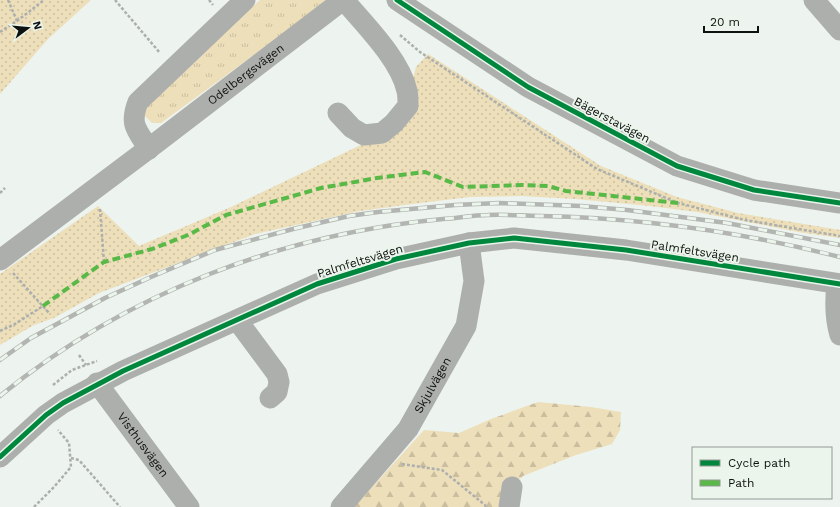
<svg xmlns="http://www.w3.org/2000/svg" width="840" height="507" font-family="'Work Sans',sans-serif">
  <defs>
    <pattern id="grass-tufts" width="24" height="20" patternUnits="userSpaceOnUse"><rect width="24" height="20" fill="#eddfba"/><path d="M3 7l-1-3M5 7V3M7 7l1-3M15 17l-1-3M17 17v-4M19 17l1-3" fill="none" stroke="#cabe9f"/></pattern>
    <pattern id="forest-firs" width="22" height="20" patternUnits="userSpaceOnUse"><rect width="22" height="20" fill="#eddfba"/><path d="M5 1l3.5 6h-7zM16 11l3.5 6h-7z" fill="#cabe9f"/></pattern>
    <pattern id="park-dots" width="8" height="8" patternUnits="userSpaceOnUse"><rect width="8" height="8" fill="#eddfba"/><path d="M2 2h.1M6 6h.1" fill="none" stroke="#cabe9f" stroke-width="1.8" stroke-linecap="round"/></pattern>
  </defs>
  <rect width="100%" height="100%" fill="#edf3ee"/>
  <path fill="url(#grass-tufts)" d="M260,0h67l-17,14 -149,109h-9l-8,-8v-12z"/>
  <path fill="url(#forest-firs)" d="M538,402l53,5 30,5 -1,18 -8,14 -36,11 -53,21 -11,11 -3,20h-155l70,-77 35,3 32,-14z"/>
  <path fill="url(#park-dots)" d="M0,0h91l-43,39 -48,55z
    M428,54l173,112 76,31 61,16 102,17v8l-42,-6 -101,-20 -47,-6 -74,-7 -55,-3 -51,1 -58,7 -52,7 -105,23 -156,59 -45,25 -20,7 -34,20v-71l98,-68 41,40 92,-39 132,-63 43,-40 10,-37z"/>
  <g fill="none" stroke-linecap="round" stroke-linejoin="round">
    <path stroke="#acafad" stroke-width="2.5" stroke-dasharray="3 2" stroke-linecap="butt" d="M8,0l9,21
      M115,0l45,53
      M209,0l4,5
      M0,32l17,-11 27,-21
      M400,35l20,17 177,117 81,34 67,17 95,16
      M0,193l5,-5
      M100,209l4,53
      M13,273l36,40
      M0,331l15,-7 28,-18
      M79,355l7,10
      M53,385l19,-15 25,-9
      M71,458l8,2 41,47
      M402,464l40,6 43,35 1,2
      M34,507l20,-20 17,-20 -2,-24 -11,-13"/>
    <g stroke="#adafad" stroke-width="21">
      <path d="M397,0l131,87 149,79 77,24 86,13"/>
      <path d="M814,0l26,30"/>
      <path d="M338,113l14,15 12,7 18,-2 12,-10 14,-17c0,-5 0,-11 -1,-15 -7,-32 -43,-67 -63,-91"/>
      <path d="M149,149c-12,-19 -20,-24 -11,-47l107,-102"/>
      <path id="s1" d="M0,260l156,-117 187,-143"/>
      <path d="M837,284c-2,17 -2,34 3,51"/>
      <path d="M237,320l40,54 2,8 -2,10 -7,6"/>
      <path id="s2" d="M97,383l92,124"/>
      <path d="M0,457l46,-42 17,-12 60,-32 194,-87 79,-25 73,-16 45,-5 112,12 214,34"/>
      <path id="s3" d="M341,507l67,-78 58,-103 8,-45 -5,-38"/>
      <path d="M509,507l3,-20"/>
    </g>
    <g stroke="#b2b5b2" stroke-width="4.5">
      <path id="rail" d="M0,360l31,-22 74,-40 46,-21 64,-27 78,-21 56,-13 29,-4 77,-7 44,-2 82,3 46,4 100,13 113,22
        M0,396c126,-103 282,-162 443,-177 15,-1 30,-4 45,-4 17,-1 35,1 53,1 101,2 201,16 299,41"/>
    </g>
    <use href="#rail" stroke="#ebf5ec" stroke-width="3" stroke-dasharray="9" stroke-linecap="butt"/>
    <path stroke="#58b947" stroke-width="4" stroke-dasharray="8 4" stroke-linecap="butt" d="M43,306l61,-44 48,-13 36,-14 38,-20 95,-27 56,-10 48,-6 38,15 59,-2 26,1 18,5 112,12"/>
    <g stroke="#ebf5ec" stroke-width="8">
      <path id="cycleway" d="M397,0l131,87 149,79 77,24 86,13
        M0,457l46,-42 17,-12 60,-32 194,-87 79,-25 73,-16 45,-5 112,12 214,34"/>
    </g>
    <use href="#cycleway" stroke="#00873e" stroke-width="5"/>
  </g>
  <g text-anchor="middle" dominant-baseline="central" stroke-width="4" stroke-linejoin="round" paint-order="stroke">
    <g font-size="12" fill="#0e120f" stroke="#ebf5ec">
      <text stroke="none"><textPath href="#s1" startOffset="308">Odelbergsvägen</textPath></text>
      <text transform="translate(612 120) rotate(28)">Bägerstavägen</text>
      <text transform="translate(695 251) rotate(9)">Palmfeltsvägen</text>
      <text transform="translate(360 261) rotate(-17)">Palmfeltsvägen</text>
      <text stroke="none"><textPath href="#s3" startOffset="153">Skjulvägen</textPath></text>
      <text stroke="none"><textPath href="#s2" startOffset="77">Visthusvägen</textPath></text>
    </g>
  </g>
  <rect x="692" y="447" width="140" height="52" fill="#ebf5ec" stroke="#939a94"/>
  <rect x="700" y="460" width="20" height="6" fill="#00873e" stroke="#939a94"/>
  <text x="728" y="467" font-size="12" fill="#0e120f">Cycle path</text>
  <rect x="700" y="480" width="20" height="6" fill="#58b947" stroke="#939a94"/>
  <text x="728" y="487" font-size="12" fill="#0e120f">Path</text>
  <g transform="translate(28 28) rotate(74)" stroke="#ebf5ec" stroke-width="3" paint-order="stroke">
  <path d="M0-3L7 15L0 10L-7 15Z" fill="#0e120f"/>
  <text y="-6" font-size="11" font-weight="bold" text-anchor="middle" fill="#0e120f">N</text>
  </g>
  <path d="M704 26v6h54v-6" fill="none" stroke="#0e120f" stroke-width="2"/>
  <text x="710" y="26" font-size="12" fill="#0e120f" stroke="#ebf5ec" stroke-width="3" paint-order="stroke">20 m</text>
</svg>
